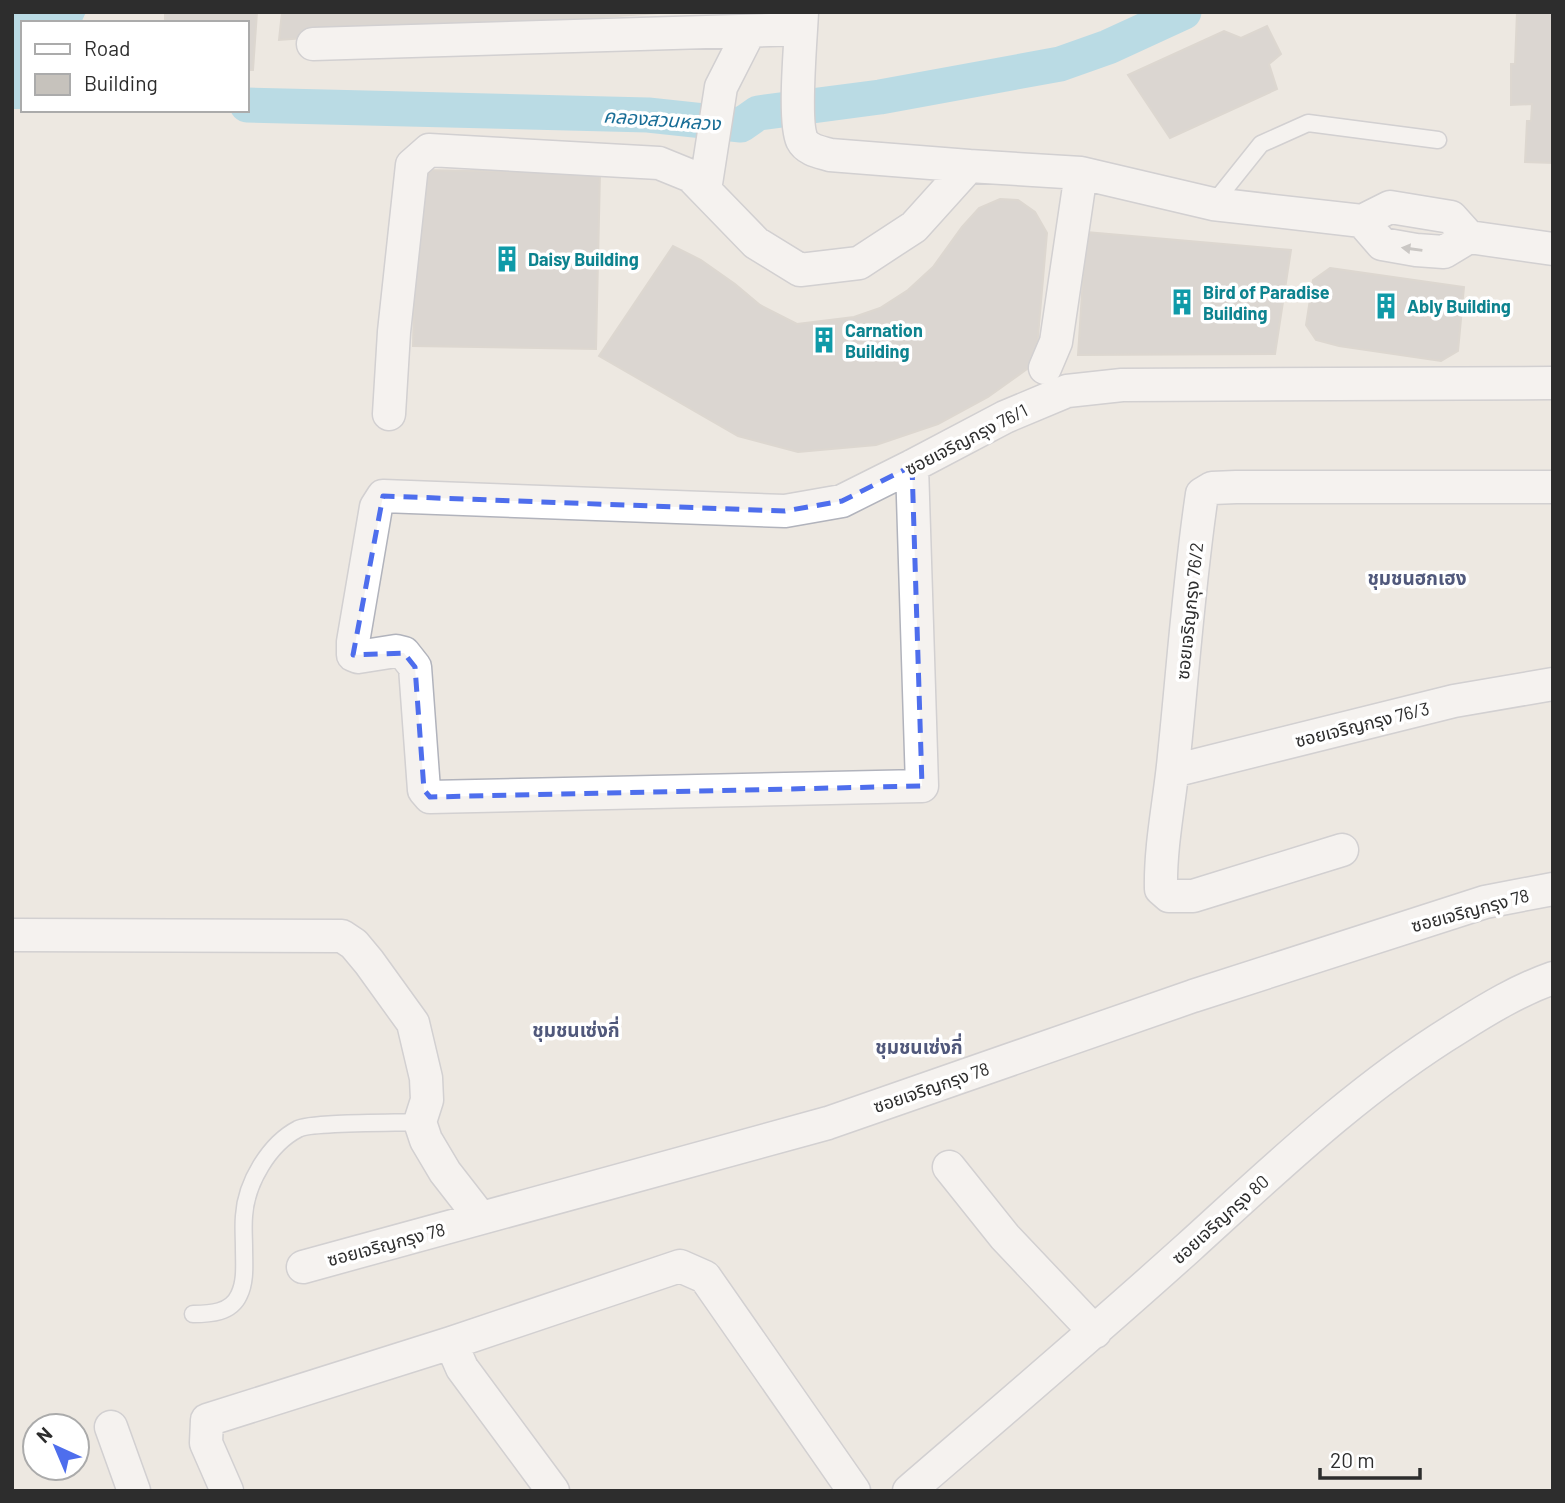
<svg xmlns="http://www.w3.org/2000/svg" width="1565" height="1503" font-family="Barlow,'Noto Sans Thai',sans-serif">
  <rect width="100%" height="100%" fill="#ede8e1"/>
  <path fill="#7dcce7" d="M12,12h74l-5,11h-58v86h-11z"/>
  <g fill="none" stroke-linecap="round" stroke-linejoin="round">
    <path stroke="#7dcce7" stroke-width="35" d="M247,105l401,10 93,10 17,-12 122,-16 180,-33 48,-17 76,-35"/>
  </g>
  <path fill="#c6c2bc" stroke="#c9c4ba" stroke-width="2" d="M165,12h92l-4,58h-6v-47h-82z
    M282,12h391l-394,28z
    M1517,12h36v151l-28,-1 2,-41h4l1,-17 -21,1v-41h4z
    M1267,26l14,28 -12,10 8,25 -107,49 -42,-63 96,-44 17,7z
    M417,170l183,3 -4,176 -183,-3z
    M1000,199l18,1 17,12 12,21 -11,126 -9,10 -39,28 -50,27 -62,21 -78,7 -60,-16 -139,-80 74,-110 28,14 34,24 25,21 37,19 57,-7 26,-9 28,-18 25,-23 29,-40 17,-19z
    M1086,232l205,18 -16,104 -197,1z
    M1330,268l134,19 -6,64 -17,10 -102,-15 -23,-6 -10,-15 7,-45z"/>
  <g fill="none" stroke-linecap="round" stroke-linejoin="round">
    <g stroke="#b1b3bc" stroke-width="19">
      <path id="lane" d="M1213,204l48,-60 47,-21 130,17
        M193,1314c17,0 38,-1 46,-19 7,-14 5,-32 5,-47 0,-10 -1,-21 0,-32 2,-33 25,-72 54,-87 12,-7 102,-6 122,-7"/>
    </g>
    <g stroke="#b1b3bc" stroke-width="35">
      <path id="street" d="M802,12c-1,26 -9,108 0,128 5,10 18,12 28,15l139,11
        M313,44l488,-15
        M705,190l16,-103 28,-55
        M1362,221l20,23 34,6 28,2 25,-15 84,12
        M1045,368l11,-26 25,-169
        M389,414l5,-82 18,-167 17,-15 230,13 32,13 65,67 44,27 59,-7 55,-36 55,-61 112,7 132,31 149,17 28,-14 61,10 18,20
        M912,466l10,320 -492,11 -6,-7 -9,-123 -11,-14 -8,-2 -38,6 -5,-2v-13l23,-135 7,-11 402,15 57,-10 70,-35 93,-49 62,-26 55,-6 431,-2
        M1173,771l281,-70 99,-17
        M1342,850l-149,46h-24l-8,-7c-1,-44 9,-89 13,-133 9,-87 15,-175 28,-262l10,-6 24,-1h317
        M12,935l330,1 12,8 15,18 44,61 13,55 1,22 -7,22 6,18 19,32 35,45
        M949,1167l56,70 90,95
        M303,1267l525,-144 365,-127 292,-94 68,-13
        M451,1343l11,25 91,123
        M111,1427l23,64
        M227,1491l-21,-48 1,-23 244,-77 229,-77 25,11 149,214
        M909,1491c94,-81 188,-161 280,-244 86,-78 170,-159 270,-220 30,-19 60,-37 94,-49"/>
    </g>
    <use href="#lane" stroke="#fff" stroke-width="16"/>
    <use href="#street" stroke="#fff" stroke-width="32"/>
  </g>
  <defs><path id="oneway-solid" d="M-6-.8H1V-3.2L6.5 0L1 3.2V.8H-6Z" transform="scale(1.75)"/></defs>
  <use fill="#a0a0a0" href="#oneway-solid" transform="translate(1412 249) rotate(-172)"/>
  <path d="M0 0H1565V1503H0ZM912,466l10,320 -492,11 -6,-7 -9,-123 -11,-14 -51,2 30,-159 402,15 57,-10z" fill="#ede8e1" fill-opacity=".55" fill-rule="evenodd"/>
  <path fill="none" stroke="#4e6eed" stroke-width="5" stroke-dasharray="14 9" stroke-linejoin="round" d="M912,466l10,320 -492,11 -6,-7 -9,-123 -11,-14 -51,2 30,-159 402,15 57,-10z"/>
  <defs>
    <g id="building-bare" transform="scale(2.1)"><path d="M-4-6H4V6H1V3H-1V6H-4ZM-2.5-4.3h1.7v1.8h-1.7ZM.8-4.3h1.7v1.8H.8ZM-2.5-1h1.7V.8h-1.7ZM.8-1h1.7V.8H.8Z" fill="#0f9aa8" stroke="#fff" stroke-width="2.5" paint-order="stroke"/></g>
  </defs>
  <g fill-rule="evenodd">
    <use href="#building-bare" x="507" y="259"/>
    <use href="#building-bare" x="1182" y="302"/>
    <use href="#building-bare" x="1386" y="306"/>
    <use href="#building-bare" x="824" y="340"/>
  </g>
  <g text-anchor="middle" dominant-baseline="central" stroke-width="7" stroke-linejoin="round" paint-order="stroke">
    <g font-size="18" font-weight="bold" fill="#0d838f" stroke="#fff" text-anchor="start">
      <text x="528" y="259">Daisy Building</text>
      <text x="1203" y="292">Bird of Paradise<tspan x="1203" dy="21">Building</tspan></text>
      <text x="1407" y="306">Ably Building</text>
      <text x="845" y="330">Carnation<tspan x="845" dy="21">Building</tspan></text>
    </g>
    <g font-size="18" fill="#2d2d2d" stroke="#fff">
      <text transform="translate(966 439) rotate(-27)">ซอยเจริญกรุง 76/1</text>
      <text transform="translate(1189 611) rotate(-84)">ซอยเจริญกรุง 76/2</text>
      <text transform="translate(1362 724) rotate(-14)">ซอยเจริญกรุง 76/3</text>
      <text transform="translate(1470 910) rotate(-15)">ซอยเจริญกรุง 78</text>
      <text transform="translate(931 1087) rotate(-19)">ซอยเจริญกรุง 78</text>
      <text transform="translate(1220 1219) rotate(-42)">ซอยเจริญกรุง 80</text>
      <text transform="translate(386 1244) rotate(-15)">ซอยเจริญกรุง 78</text>
    </g>
    <g font-size="19" font-style="italic" fill="#186d96" stroke="#fff">
      <text transform="translate(662 119) rotate(4)">คลองสวนหลวง</text>
    </g>
    <g font-size="19" font-weight="bold" fill="#50587b" stroke="#fff">
      <text x="1417" y="577">ชุมชนฮกเฮง</text>
      <text x="576" y="1029">ชุมชนเซ่งกี่</text>
      <text x="919" y="1046">ชุมชนเซ่งกี่</text>
    </g>
  </g>
  <rect width="1565" height="1503" fill="none" stroke="#2d2d2d" stroke-width="28"/>
  <rect x="21" y="21" width="228" height="91" fill="#ffffff" stroke="#ababab" stroke-width="2"/>
  <rect x="35" y="44" width="35" height="10" fill="#ffffff" stroke="#ababab" stroke-width="2"/>
  <text x="84" y="56" font-size="21" fill="#2d2d2d">Road</text>
  <rect x="35" y="74" width="35" height="21" fill="#c6c2bc" stroke="#ababab" stroke-width="2"/>
  <text x="84" y="91" font-size="21" fill="#2d2d2d">Building</text>
  <g transform="translate(56 1447) rotate(316)"><circle r="33" fill="#ffffff" stroke="#ababab" stroke-width="2"/>
  <path d="M0-5L12 26L0 18L-12 26Z" fill="#4e6eed"/>
  <text y="-10" font-size="19" font-weight="bold" text-anchor="middle" fill="#2d2d2d">N</text>
  </g>
  <path d="M1320 1468v10h100v-10" fill="none" stroke="#2d2d2d" stroke-width="3.5"/>
  <text x="1330" y="1468" font-size="21" fill="#2d2d2d" stroke="#ffffff" stroke-width="5" paint-order="stroke">20 m</text>
</svg>
